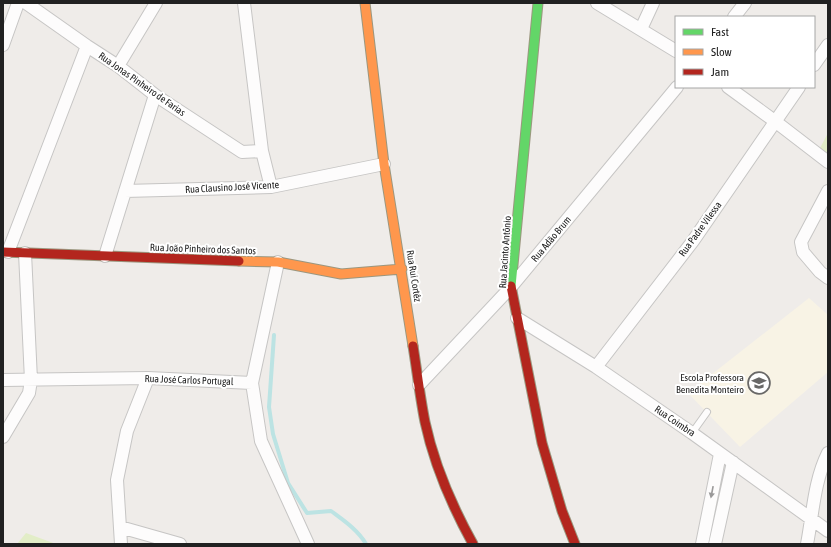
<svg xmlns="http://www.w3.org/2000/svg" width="831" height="547" font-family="'Asap Condensed',sans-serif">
  <rect width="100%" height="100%" fill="#efece9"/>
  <path fill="#f8f3e5" d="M809,298l19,17v57l-88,75 -52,-54z"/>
  <path fill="#e2edc7" d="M828,133v20l-8,-5z
    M26,533l30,11h-39z"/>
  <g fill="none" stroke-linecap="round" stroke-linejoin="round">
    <path stroke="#bce3e3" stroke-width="4" d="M274,335l-5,72 4,27 15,49 19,30 24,-2c12,9 27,19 35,33"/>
    <g stroke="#c6c5c4" stroke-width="8">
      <path id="lane" d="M692,433l15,-21"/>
    </g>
    <g stroke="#c6c5c4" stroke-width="14">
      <path id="street" d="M26,3l61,43 31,20 37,29 87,57 20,-1
        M244,3l18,148 9,36
        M597,3l79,48
        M734,17l11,-14
        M641,29l12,-26
        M3,45l15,-42
        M814,65l14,-20
        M118,66l38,-63
        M728,87l48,35 52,40
        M125,191l146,-4 113,-23
        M828,191l-27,51 2,10 17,20 8,6
        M8,252l79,-206
        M105,256l50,-161
        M517,318l79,49 96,66 136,98
        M596,367l97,-126 106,-154
        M3,380l145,-2 104,5 26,-121
        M252,383l9,58 47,103
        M419,385l92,-98 166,-200
        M3,437l26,-44 2,-13 -6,-127
        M120,527l60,17
        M121,544l-4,-64 10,-49 21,-53
        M702,544l18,-90
        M715,544l18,-82
        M807,544c6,-31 7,-63 21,-91"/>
    </g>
    <g stroke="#9b977f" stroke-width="11">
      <path id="fast" d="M511,286l27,-283"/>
    </g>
    <g stroke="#9b977f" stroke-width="11">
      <path id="slow" d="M365,3l19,161 29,182
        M239,261l39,1 63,12 61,-5"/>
    </g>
    <g stroke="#9b977f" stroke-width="11">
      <path id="jam" d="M3,252l236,9
        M511,286l31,157 20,68 13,33
        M413,346c4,25 7,51 12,76 9,42 27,84 48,122"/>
    </g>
    <use href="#lane" stroke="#fdfcfc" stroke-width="6"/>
    <use href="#street" stroke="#fdfcfc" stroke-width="12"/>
    <use href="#fast" stroke="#63d668" stroke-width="9"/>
    <use href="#slow" stroke="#ff974d" stroke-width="9"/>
    <use href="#jam" stroke="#b3261e" stroke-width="9"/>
  </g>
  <defs><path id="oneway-solid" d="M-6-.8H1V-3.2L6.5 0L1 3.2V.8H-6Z"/></defs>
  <use fill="#9a9999" href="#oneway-solid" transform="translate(712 492) rotate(101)"/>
  <defs>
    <g id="school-ring" transform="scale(1.15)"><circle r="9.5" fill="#fff" stroke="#696867" stroke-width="1.5"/><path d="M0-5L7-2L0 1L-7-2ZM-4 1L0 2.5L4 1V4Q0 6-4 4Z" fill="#696867"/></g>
  </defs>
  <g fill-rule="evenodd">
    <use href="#school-ring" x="759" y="383"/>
  </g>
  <g text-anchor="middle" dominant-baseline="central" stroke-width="4" stroke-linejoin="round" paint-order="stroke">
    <g font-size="10" fill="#212121" stroke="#fff">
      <text transform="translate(142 84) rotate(35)">Rua Jonas Pinheiro de Farias</text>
      <text transform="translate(232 187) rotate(-3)">Rua Clausino José Vicente</text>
      <text transform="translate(700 229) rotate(-54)">Rua Padre Vilessa</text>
      <text transform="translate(551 239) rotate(-50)">Rua Adão Brum</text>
      <text transform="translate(203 249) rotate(2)">Rua João Pinheiro dos Santos</text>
      <text transform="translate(505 252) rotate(-86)">Rua Jacinto Antônio</text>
      <text transform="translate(414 276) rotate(81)">Rua Rui Cortêz</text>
      <text transform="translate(189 380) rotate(2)">Rua José Carlos Portugal</text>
      <text transform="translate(675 421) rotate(34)">Rua Coimbra</text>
    </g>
    <g font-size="10" fill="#212121" stroke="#fff" text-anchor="end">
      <text x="744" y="377">Escola Professora<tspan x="744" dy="12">Benedita Monteiro</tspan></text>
    </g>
  </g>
  <rect width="831" height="547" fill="none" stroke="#212121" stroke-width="8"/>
  <rect x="675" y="16" width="140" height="72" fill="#ffffff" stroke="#a6a6a6"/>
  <rect x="683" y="29" width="20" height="6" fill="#63d668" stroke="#a6a6a6"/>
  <text x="711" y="36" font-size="12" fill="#212121">Fast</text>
  <rect x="683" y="49" width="20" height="6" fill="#ff974d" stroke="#a6a6a6"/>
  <text x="711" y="56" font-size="12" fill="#212121">Slow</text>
  <rect x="683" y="69" width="20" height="6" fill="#b3261e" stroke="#a6a6a6"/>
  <text x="711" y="76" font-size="12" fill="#212121">Jam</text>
</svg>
